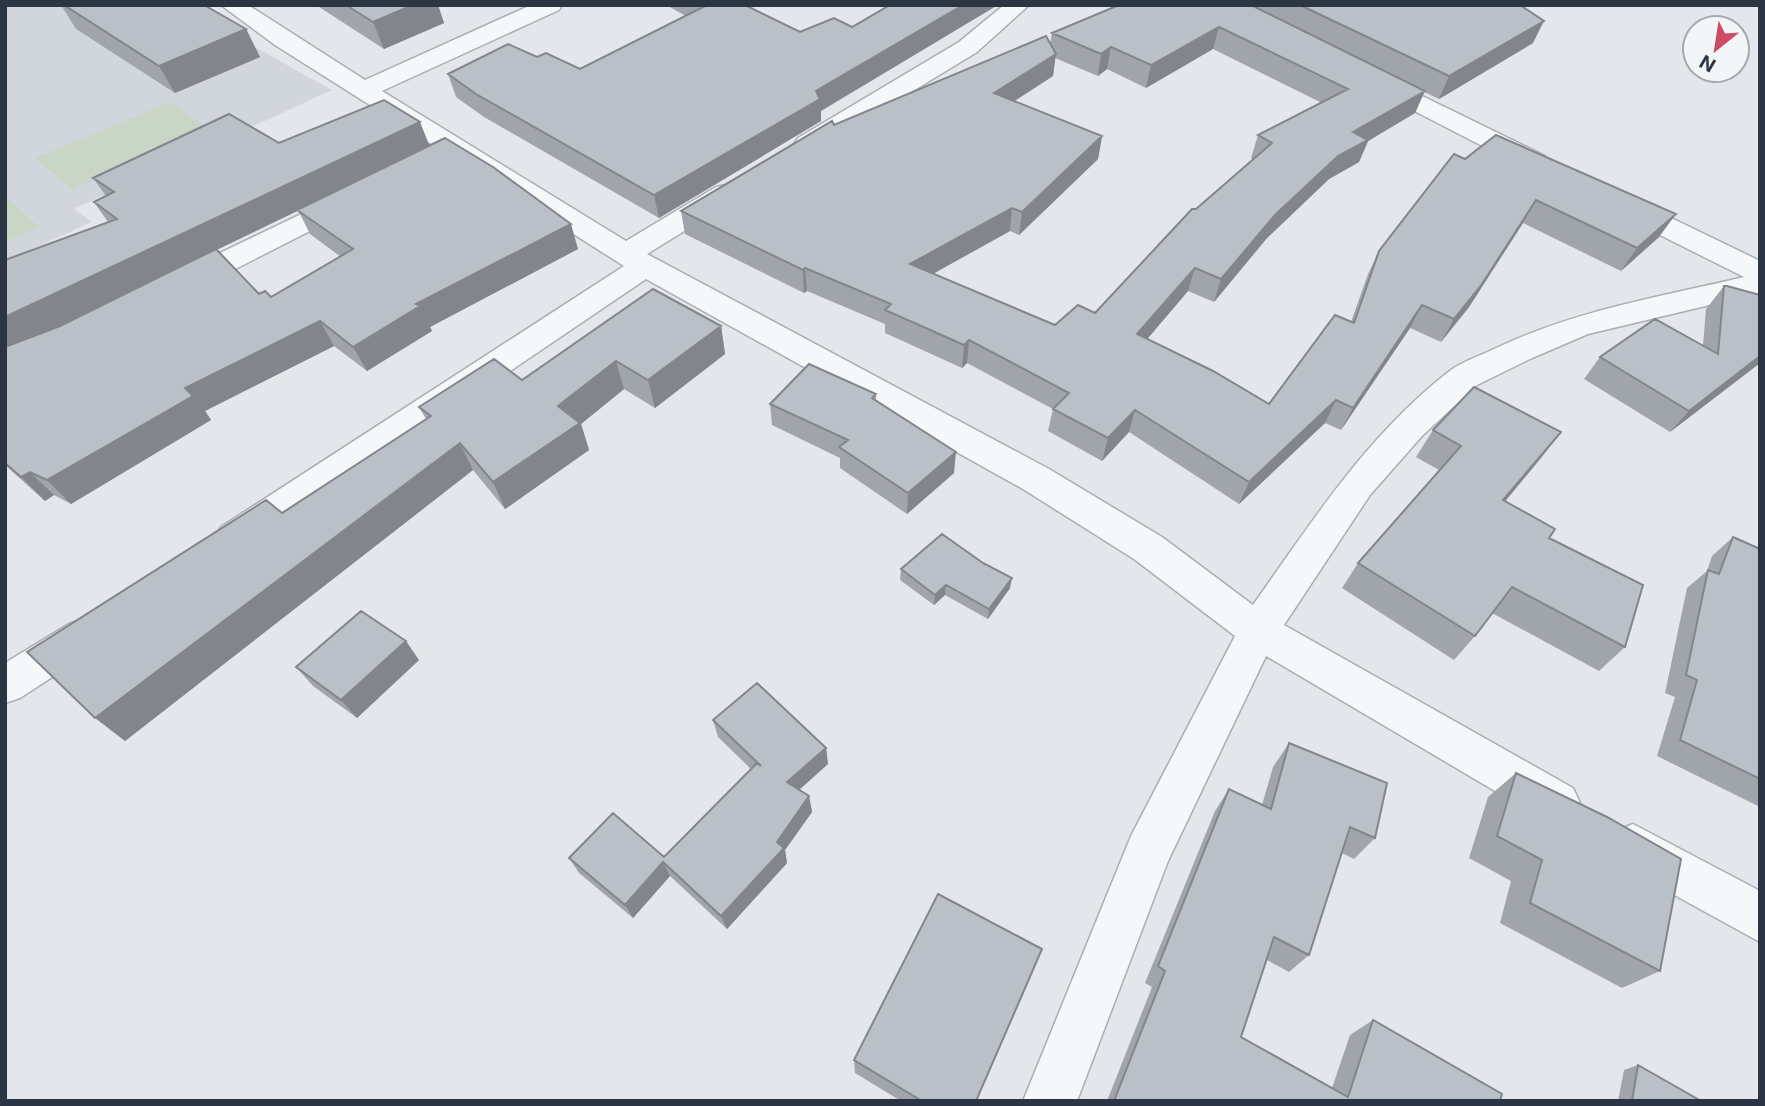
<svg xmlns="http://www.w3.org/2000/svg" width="1765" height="1106" font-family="Inter,sans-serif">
  <rect width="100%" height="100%" fill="#e3e7eb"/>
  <path fill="#d1d6dd" d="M5,5h175l152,85 -258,119 18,13 -87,39z"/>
  <path fill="#c9d5c5" d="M170,102l39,27 -137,60 -37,-31z
    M5,195l34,32 -34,15z"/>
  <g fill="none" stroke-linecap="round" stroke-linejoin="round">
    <g stroke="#a8aeb5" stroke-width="3">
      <path id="minor" d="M221,5h27l117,75 166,-75h31l-3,5 -177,81 244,150 90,-54 10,-2 10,2 4,6 -4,6 -89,55 402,215 113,68 91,68c60,-85 115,-171 198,-235 12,-9 29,-14 43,-21 79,-38 165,-52 250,-72l-134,-67 -4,-6 4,-6 10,-3 10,3 130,63v32l-172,41 -56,24 -55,27 -55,51 -52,59 -86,130 289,163 7,15 -7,15 -16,7 -16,-7 -275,-162 -98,205 -91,240h-54l108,-265 104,-200 -101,-77 -111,-70 -377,-210 -399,270 -13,4 -13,-4 -6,-11 6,-11 403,-261 -349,-221z
        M1004,5h25l-52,47 -161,98 -9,2 -9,-2 -4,-6 4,-6 161,-96z
        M1373,72l172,84 4,6 -4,6 -10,2 -10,-2 -161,-83 -4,-5 4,-5z
        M351,190l10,3 4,6 -4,6 -171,87 -11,3 -11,-3 -4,-7 4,-7z
        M83,619l14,5 6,12 -6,12 -77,50 -15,5v-40l64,-39z
        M1633,824l127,67v51l-144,-79 -6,-16 6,-16z"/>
    </g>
    <use href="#minor" fill="#f6f7f9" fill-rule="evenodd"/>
  </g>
  <path fill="#a0a5ac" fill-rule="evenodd" d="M61,5h143l42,24 14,28 -85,36 -99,-64z
    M316,5h122l6,18 -60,26z
    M666,5h79l76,106v10l-162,97 -175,-101 -28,-20 -8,-23 89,-17 43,12 106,-53z
    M1119,5h401l13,38 -94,56 -15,-7 -9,21 -47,28 -9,21 -30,17 -62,59 -53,64 -26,-11 -41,48 122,65 82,-82 17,-48 11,-23 75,-97 205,83 -38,34 -98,-48 -54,84 -28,35 -31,-14 -69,102 -16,-7 -86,81 -110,-72 -27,29 -54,-30 5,-22 -86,-46 -5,5 -77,-35v-9l-78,-33 -3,2 -119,-59 -4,-23 153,-86 216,-81 2,-11zM1213,49l109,54 -64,32 -7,23 2,1 -57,50 -101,104 -40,12 -122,-51 77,-43 9,4 79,-76 4,-23 -87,-35 38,-25 2,-18 43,18 9,-7 39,19z
    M279,143l150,2 149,104 -148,78 2,4 -65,40 -33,-25 -129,65 6,9 -140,84 -17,-9 -9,6 -40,-36v-205l103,-38 -14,-20 12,-6 -13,-18zM298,210l12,24 31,23 -70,40 -12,-3 -43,-44z
    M1724,286l36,9v68l-90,69 -86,-53 16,-22 103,-12 3,-36z
    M721,326l4,28 -70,54 -31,-19 -43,35 8,26 -84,59 -32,-39 -348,271 157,-228 144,-94 -7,-12z
    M876,394v7l78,72 -47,41 -67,-46v-10l-68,-33 -2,-21z
    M1433,430l128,2 -21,27 -35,42 44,37 76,109 -26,24 -107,-58 -17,23 -21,24 -112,-72 16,-25 81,-93 -23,-13z
    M1733,537l27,12v258l-103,-51 18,-59 -10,-4 22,-105 20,-17 5,-15z
    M901,569l109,19 -22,31 -43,-24 -11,10 -34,-25z
    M419,660l-62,58 -44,-32 -17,-19z
    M713,720l113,28 2,16 -29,26 10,6 3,16 -27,38 2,13 -60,66 -57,-53 -37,42 -54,-45 -10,-15 95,-1 87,-88 -33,-32z
    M1289,743l86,95 -21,21 -12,-6 -33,102 -20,17 -22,-12 -26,77 91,51 18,-53 23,-15 127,81h-393l45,-114 -7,-4 70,-172 14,-22 33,16 11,-38z
    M1516,773l144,198 -38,17 -122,-65 11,-42 -42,-23 19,-61z
    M854,1060l122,41h-75l-46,-28z
    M1638,1065l63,36h-83l6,-31z"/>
  <path fill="#82868c" d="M413,5h25l6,18 -60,26 -11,-27z
    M963,5h35l-177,106v10l-162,97 -5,-23 162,-104z
    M1544,21l-11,22 -94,56 10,-23z
    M1219,27l-6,22 -67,39 5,-23z
    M246,29l14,28 -85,36 -16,-27z
    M1111,47l-4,22 -9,7 3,-22z
    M1056,54l-3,22 -61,39 2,-22z
    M1425,91l-10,22 -47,28 -9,21 -30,17 -62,59 -53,64 7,-23 54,-64 78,-83z
    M420,122l10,25 -425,205v-35z
    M1102,136l-4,23 -79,76 3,-23z
    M1536,200l-13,23 -54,84 -28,35 13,-23z
    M1012,208l-2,23 -101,56 1,-23z
    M1676,214l-17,23 -38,34 16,-23z
    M571,224l7,25 -148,78 2,4 -65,40 -14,-24 63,-43z
    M805,268l2,23 -3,2 -1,-23z
    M1195,268l-7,23 -56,66 5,-23z
    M1422,305l-12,23 -69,102 12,-22z
    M320,321l14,25 -129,65 6,9 -140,84 -24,-24 138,-92z
    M721,326l4,28 -70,54 -7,-28z
    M969,340l-2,23 -5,5 2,-23z
    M1760,356v7l-90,69 19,-21z
    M616,361l8,28 -43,35 8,26 -84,59 -12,-27 65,-76z
    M1336,400l-11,23 -86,81 10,-22z
    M1135,410l-6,22 -27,29 6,-23z
    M1561,432l-21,27 -56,68 19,-27z
    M460,443l13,27 -348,271 -30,-23z
    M956,452l-2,21 -47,41 1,-21z
    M30,472l24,23 -9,6 -24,-24z
    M1012,578l-2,10 -22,31 1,-10z
    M946,585l-1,10 -11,10 1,-10z
    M406,641l13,19 -62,58 -16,-18z
    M826,748l2,16 -38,34 -3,-16z
    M809,796l3,16 -27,38 2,13 -60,66 -6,-13z
    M663,862l7,14 -37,42 -8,-13z"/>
  <path fill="#bac0c8" stroke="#82868c" stroke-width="2" d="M64,5h140l42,24 -87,37z
    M346,5h67l-40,17z
    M707,5h38l55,27 34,-14 18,9 38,-22h73l-147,86 4,8 -166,96 -178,-101 -28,-20 60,-30 29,13 9,-4 34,16z
    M1119,5h132l174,86 -72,41 15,8 -30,16 -63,59 -54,64 -26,-11 -58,66 76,37 56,33 66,-89 19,8 25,-72 75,-97 11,5 31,-24 180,79 -39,34 -101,-48 -54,84 -28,35 -32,-14 -69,103 -17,-8 -87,82 -114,-72 -27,28 -55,-29 16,-16 -100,-53 -5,5 -79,-35 6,-6 -86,-36 -2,2 -122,-59 151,-90 2,4 212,-89 10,18 -62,39 108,43 -80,76 -10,-4 -102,56 145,61 23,-20 17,8 97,-104h4l76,-66 -14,-8 90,-46 -129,-62 -68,38 -40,-18 -10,7 -49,-21z
    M1300,5h220l24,16 -95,55z
    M384,100l36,22 -415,195v-57l112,-41 -23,-17 20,-10 -21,-14 136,-64 50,29z
    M445,138l48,29 78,57 -155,80 4,2 -67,41 -33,-26 -135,67 8,8 -146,84 -17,-8 -9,5 -16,-14v-116l55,-21 156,-77 43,45 6,-3 6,6 82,-48 -56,-39z
    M1724,286h3l33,9v61l-71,55 -89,-54 55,-38 63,35z
    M653,289l68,37 -73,54 -32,-19 -58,45 22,17 -87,59 -33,-39 -365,275 -68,-66 239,-152 16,13 149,-97 -12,-9 75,-48 28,21z
    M809,364l67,30 -4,4 84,54 -48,41 -69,-46 9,-7 -78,-36z
    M1474,387l87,45 -58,68 52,29 -6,9 94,47 -18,62 -113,-60 -37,49 -117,-73 103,-117 -28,-16z
    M942,534l41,29 29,15 -23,31 -43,-24 -11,10 -34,-26z
    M1733,537l27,12v230l-80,-39 17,-60 -11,-5 22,-105 11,4z
    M361,611l45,30 -65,59 -45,-33z
    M757,683l69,65 -39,34 22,14 -32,46 7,6 -63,68 -58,-54 -38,43 -56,-47 44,-45 51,44 93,-94 4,3 -48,-46z
    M1289,743l98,40 -12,55 -25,-11 -41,128 -35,-18 -33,100 107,60 25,-77 129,74 -2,7h-386l51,-130 -7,-5 71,-177 42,20z
    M1516,773l91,44 74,42 -21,112 -130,-68 12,-43 -45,-24z
    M938,894l104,55 -66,152h-54l-68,-41z
    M1638,1065l63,36h-69z"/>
  <rect width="1765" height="1106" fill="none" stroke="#2b3543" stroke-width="14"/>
  <g transform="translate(1716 49) rotate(210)"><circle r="33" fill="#f3f6f8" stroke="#a3a9b0" stroke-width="2"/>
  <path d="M0-5L12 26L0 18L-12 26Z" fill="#cd4b65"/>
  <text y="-10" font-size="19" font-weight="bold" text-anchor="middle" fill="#2b3543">N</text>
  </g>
</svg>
